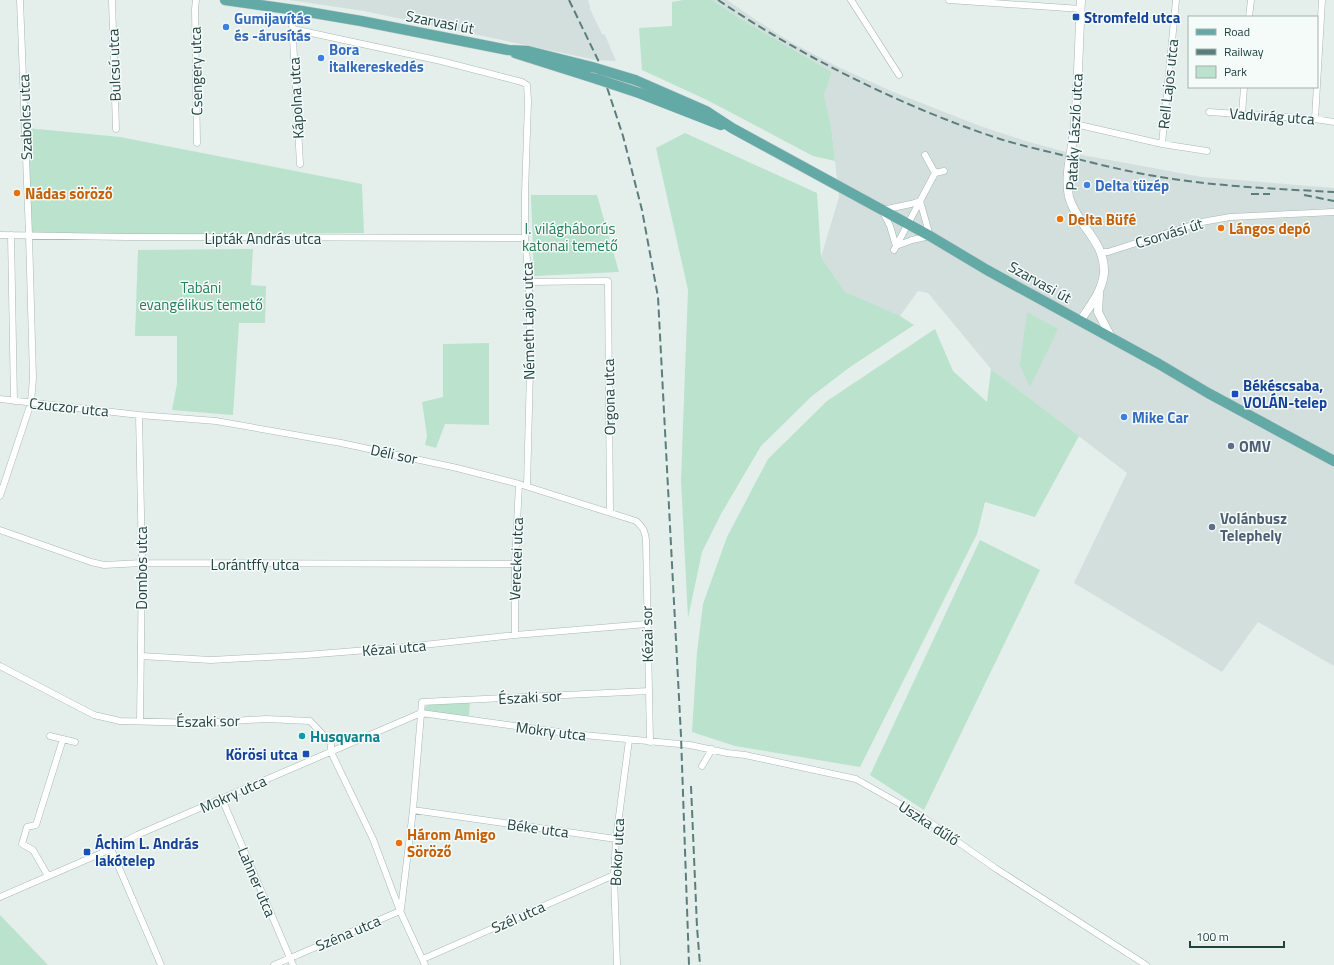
<svg xmlns="http://www.w3.org/2000/svg" width="1334" height="965" font-family="'Titillium Web',sans-serif">
  <rect width="100%" height="100%" fill="#e4efec"/>
  <path fill="#d2dfdc" d="M289,0h299l2,6v3l12,25 3,1 11,26 -20,-1 -232,-49z
    M712,0h15l29,20 33,21 45,24 57,26 89,35 49,16 37,10 136,25 132,11v478l-76,-44 -36,50 -148,-89 53,-110 -136,-104 -63,-76 -10,-2 -20,28 -53,-27 -24,-35 18,-60 -8,-72 -7,-30 8,-23 -88,-51z"/>
  <path fill="#bae2cd" d="M683,0h29l32,21 88,51 -8,23 7,30 4,36 -22,-5 -106,-56 -65,-30 -3,-42 33,-2v-24z
    M27,128l93,9 242,47 2,49 -335,2z
    M685,133l132,60 4,64 24,35 55,24 14,9 -64,42 -38,29 -51,50 -40,68 -19,38 -14,66 -7,-138 7,-190 -32,-142z
    M531,195h66l22,77 -85,4z
    M253,249l-2,36 15,1 -1,37h-26l-6,92 -61,-5 5,-26v-48h-42l3,-86z
    M1027,312l31,17 -28,58 -10,-22z
    M935,329l18,42 34,31 4,-33 88,67 -44,81 -50,-15 -8,32 -117,233 -125,-21 -43,-14 5,-79 6,-49 24,-67 41,-78 59,-58z
    M489,343v82l-44,-1 -9,24 -11,-3 2,-9 -5,-34 21,-5v-53z
    M980,540l60,30 -116,240 -54,-35z
    M470,702l-1,14 -46,-5v-3l6,-3z
    M0,915l48,50h-48z"/>
  <g fill="none" stroke-linecap="round" stroke-linejoin="round">
    <g stroke="#a6b8b5" stroke-width="7">
      <path id="minor" d="M112,0l4,129
        M196,0l-1,9 2,134
        M851,0l48,75
        M949,0l132,9
        M285,9l7,13 8,142
        M1249,17l2,-17
        M293,29l148,32 81,21 5,3 1,16 -3,93v44l4,44 1,88 -3,116
        M1209,112l106,7 19,3
        M1242,114l2,-27
        M1315,119l7,-119
        M1075,124l87,20 45,7
        M1162,144l14,-144
        M925,155l10,18
        M920,201l10,35 -18,4 -16,6 -6,-20 -8,-16 29,-6z
        M0,235l127,2 398,1
        M11,235l3,166
        M894,250l41,-77 9,-2
        M1101,252h7l94,-30 28,-5 104,-5
        M529,282l79,-1 2,231
        M0,399l139,16 77,6 125,22 116,25 62,16 117,37c7,6 9,10 10,19l4,202
        M139,415l3,148 -2,158
        M0,496l29,-87 2,-7 2,-24 -4,-143 -9,-235
        M0,530l91,32 13,3 38,-2 373,1
        M515,635v-71l4,-80
        M141,656l70,4 94,-5 100,-8 110,-12 132,-11
        M0,666l94,49 26,6 81,2 65,-4 44,2 21,22v9l42,87 27,72 25,54
        M50,736l25,6
        M702,766l10,-17
        M222,799l71,166
        M413,810l203,29
        M111,849l50,116
        M48,876l-15,-26 -11,-6 5,-17 9,-2 27,-86
        M0,897l111,-48 26,-14 284,-122 152,21 117,11 37,8 18,2 111,24 65,37 74,52 151,97
        M401,909l12,-99 9,-108 227,-11
        M423,959l191,-84
        M274,965l126,-54
        M617,965l-3,-90 2,-36 13,-99"/>
    </g>
    <g stroke="#a6b8b5" stroke-width="9">
      <path id="tertiary" d="M1099,294l-1,18 13,25
        M1080,321c10,-15 22,-29 24,-48 2,-31 -28,-49 -35,-76 -5,-22 4,-51 6,-73 3,-41 4,-83 6,-124"/>
    </g>
    <g stroke="#c1caca" stroke-width="11">
      <path id="primary" d="M225,0l77,11 59,10 147,29 20,1 64,16
        M515,53l82,26
        M635,80l71,31 26,17 198,108 57,34 172,94 49,29 126,68
        M639,93l82,32"/>
    </g>
    <use href="#minor" stroke="#fff" stroke-width="6"/>
    <use href="#tertiary" stroke="#fff" stroke-width="8"/>
    <use href="#primary" stroke="#63a9a5" stroke-width="10"/>
    <path stroke="#5b7e7c" stroke-width="2" stroke-dasharray="8 4" stroke-linecap="butt" d="M569,0l29,60 25,76 19,74 16,87 23,439 8,229
      M718,0c82,55 173,101 267,134 28,10 57,16 85,23 34,9 69,17 103,22 54,8 107,10 161,13
      M1251,194h19
      M1304,195l30,6
      M691,786l6,141 3,38"/>
    <g stroke="#c1caca" stroke-width="11" stroke-linecap="butt">
      <path id="primary-bridge" d="M592,67l43,13
        M597,79l42,14"/>
    </g>
    <use href="#primary-bridge" stroke="#63a9a5" stroke-width="10"/>
  </g>
  <g fill="#1a4fb4" stroke="#f5fbf9" stroke-width="1.5">
    <rect x="1072" y="13" width="8" height="8" rx="2"/>
    <rect x="1231" y="390" width="8" height="8" rx="2"/>
    <rect x="302" y="750" width="8" height="8" rx="2"/>
    <rect x="83" y="848" width="8" height="8" rx="2"/>
  </g>
  <g fill="#3f7fe0" stroke="#f5fbf9" stroke-width="1.5">
    <circle cx="226" cy="27" r="4"/>
    <circle cx="321" cy="58" r="4"/>
    <circle cx="1087" cy="185" r="4"/>
    <circle cx="1124" cy="417" r="4"/>
  </g>
  <g fill="#e8710a" stroke="#f5fbf9" stroke-width="1.5">
    <circle cx="17" cy="193" r="4"/>
    <circle cx="1060" cy="219" r="4"/>
    <circle cx="1221" cy="228" r="4"/>
    <circle cx="399" cy="843" r="4"/>
  </g>
  <g fill="#5c6f8a" stroke="#f5fbf9" stroke-width="1.5">
    <circle cx="1231" cy="446" r="4"/>
    <circle cx="1212" cy="527" r="4"/>
  </g>
  <circle fill="#0f9aa8" stroke="#f5fbf9" stroke-width="1.5" cx="302" cy="736" r="4"/>
  <g text-anchor="middle" dominant-baseline="central" stroke-width="3" stroke-linejoin="round" paint-order="stroke">
    <g font-size="15" font-weight="bold" fill="#164399" stroke="#f5fbf9" text-anchor="start">
      <text x="1084" y="17">Stromfeld utca</text>
      <text x="1243" y="385">Békéscsaba,<tspan x="1243" dy="17">VOLÁN-telep</tspan></text>
      <text x="298" y="754" text-anchor="end">Körösi utca</text>
      <text x="95" y="843">Áchim L. András<tspan x="95" dy="17">lakótelep</tspan></text>
    </g>
    <g font-size="15" font-weight="bold" fill="#366cbe" stroke="#f5fbf9" text-anchor="start">
      <text x="234" y="18">Gumijavítás<tspan x="234" dy="17">és -árusítás</tspan></text>
      <text x="329" y="49">Bora<tspan x="329" dy="17">italkereskedés</tspan></text>
      <text x="1095" y="185">Delta tüzép</text>
      <text x="1132" y="417">Mike Car</text>
    </g>
    <g font-size="15" fill="#214340" stroke="#f5fbf9">
      <text transform="translate(440 22) rotate(11)">Szarvasi út</text>
      <text transform="translate(114 65) rotate(-92)">Bulcsú utca</text>
      <text transform="translate(196 71) rotate(-91)">Csengery utca</text>
      <text transform="translate(1168 84) rotate(-84)">Rell Lajos utca</text>
      <text transform="translate(296 98) rotate(-93)">Kápolna utca</text>
      <text transform="translate(1272 116) rotate(4)">Vadvirág utca</text>
      <text transform="translate(25 117) rotate(-92)">Szabolcs utca</text>
      <text transform="translate(1074 132) rotate(-87)">Pataky László utca</text>
      <text transform="translate(1169 233) rotate(-17)">Csorvási út</text>
      <text x="263" y="238">Lipták András utca</text>
      <text transform="translate(1040 282) rotate(29)">Szarvasi út</text>
      <text transform="translate(528 321) rotate(-91)">Németh Lajos utca</text>
      <text transform="translate(609 397) rotate(-91)">Orgona utca</text>
      <text transform="translate(69 407) rotate(6)">Czuczor utca</text>
      <text transform="translate(394 454) rotate(12)">Déli sor</text>
      <text transform="translate(516 559) rotate(-88)">Vereckei utca</text>
      <text x="255" y="564">Lorántffy utca</text>
      <text transform="translate(141 568) rotate(-90)">Dombos utca</text>
      <text transform="translate(647 634) rotate(-91)">Kézai sor</text>
      <text transform="translate(394 648) rotate(-5)">Kézai utca</text>
      <text transform="translate(530 697) rotate(-3)">Északi sor</text>
      <text transform="translate(208 721) rotate(-1)">Északi sor</text>
      <text transform="translate(551 731) rotate(7)">Mokry utca</text>
      <text transform="translate(233 794) rotate(-24)">Mokry utca</text>
      <text transform="translate(929 823) rotate(33)">Uszka dűlő</text>
      <text transform="translate(538 828) rotate(8)">Béke utca</text>
      <text transform="translate(617 852) rotate(-87)">Bokor utca</text>
      <text transform="translate(257 882) rotate(67)">Lahner utca</text>
      <text transform="translate(518 917) rotate(-24)">Szél utca</text>
      <text transform="translate(348 933) rotate(-23)">Széna utca</text>
    </g>
    <g font-size="15" font-weight="bold" fill="#c56008" stroke="#f5fbf9" text-anchor="start">
      <text x="25" y="193">Nádas söröző</text>
      <text x="1068" y="219">Delta Büfé</text>
      <text x="1229" y="228">Lángos depó</text>
      <text x="407" y="834">Három Amigo<tspan x="407" dy="17">Söröző</tspan></text>
    </g>
    <g font-size="15" fill="#267f59" stroke="#f5fbf9">
      <text x="570" y="228">I. világháborús<tspan x="570" dy="17">katonai temető</tspan></text>
      <text x="201" y="287">Tabáni<tspan x="201" dy="17">evangélikus temető</tspan></text>
    </g>
    <g font-size="15" font-weight="bold" fill="#4e5e75" stroke="#f5fbf9" text-anchor="start">
      <text x="1239" y="446">OMV</text>
      <text x="1220" y="518">Volánbusz<tspan x="1220" dy="17">Telephely</tspan></text>
    </g>
    <g font-size="15" font-weight="bold" fill="#0d838f" stroke="#f5fbf9" text-anchor="start">
      <text x="310" y="736">Husqvarna</text>
    </g>
  </g>
  <rect x="1188" y="16" width="130" height="72" fill="#f5fbf9" stroke="#a0b1af"/>
  <rect x="1196" y="29" width="20" height="6" fill="#63a9a5" stroke="#a0b1af"/>
  <text x="1224" y="36" font-size="12" fill="#214340">Road</text>
  <rect x="1196" y="49" width="20" height="6" fill="#5b7e7c" stroke="#a0b1af"/>
  <text x="1224" y="56" font-size="12" fill="#214340">Railway</text>
  <rect x="1196" y="66" width="20" height="12" fill="#bae2cd" stroke="#a0b1af"/>
  <text x="1224" y="76" font-size="12" fill="#214340">Park</text>
  <path d="M1190 941v6h94v-6" fill="none" stroke="#214340" stroke-width="2"/>
  <text x="1196" y="941" font-size="12" fill="#214340" stroke="#f5fbf9" stroke-width="3" paint-order="stroke">100 m</text>
</svg>
